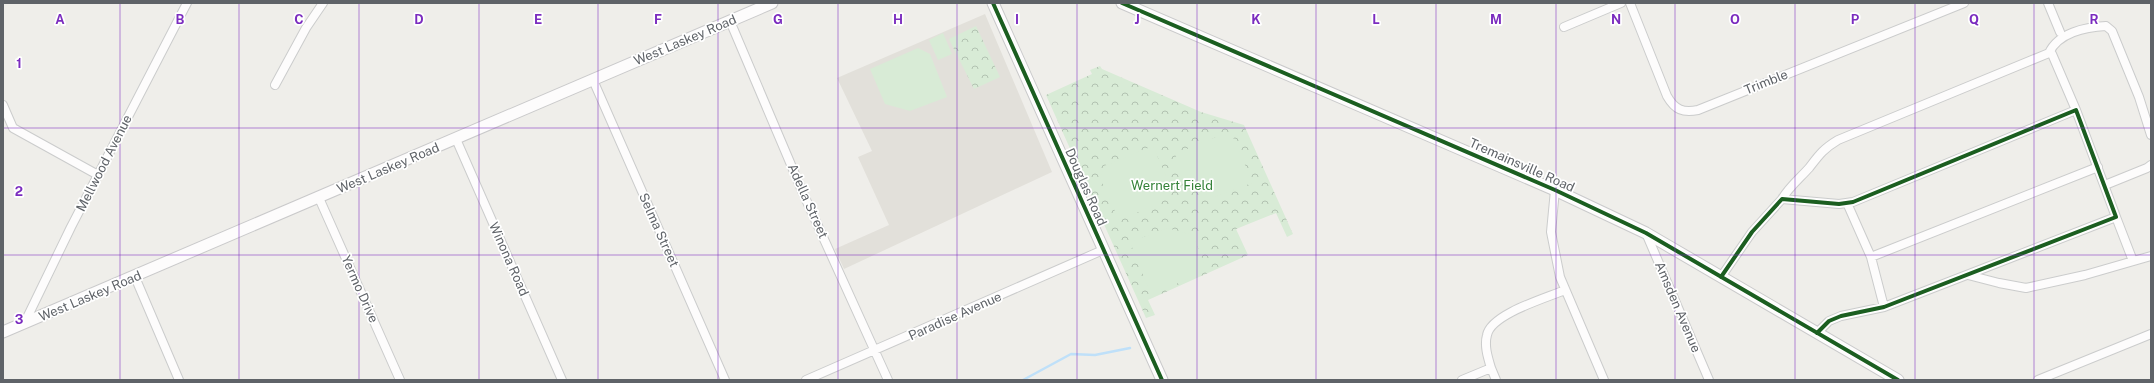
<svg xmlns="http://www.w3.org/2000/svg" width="2154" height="383" font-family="'Public Sans',sans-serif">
  <defs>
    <pattern id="park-crowns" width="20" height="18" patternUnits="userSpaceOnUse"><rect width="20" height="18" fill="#d8ebd6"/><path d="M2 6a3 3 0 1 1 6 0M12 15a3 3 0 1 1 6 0" fill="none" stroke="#b2c2b1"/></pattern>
  </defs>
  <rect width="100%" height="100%" fill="#efeeea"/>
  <path fill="#e2e0da" d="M985,14l67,158 -208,97 -9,-20 54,-24 -31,-68 14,-6 -35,-73z"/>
  <path fill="url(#park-crowns)" d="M976,26l24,51 -26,12 -25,-50z
    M1100,66l2,3 99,43 43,13 49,109 -6,3 -11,-24 -40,16 12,26 -100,45 7,15 -9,3 -100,-223 46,-21 -2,-4z"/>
  <path fill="#d8ebd6" d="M943,33l9,21 -14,6 -9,-20z
    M918,48l12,6 17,43 -37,14 -25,-7 -15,-35z
    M1223,134l12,5 17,44 -37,14 -26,-7 -14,-36z
    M1153,146l15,35 -13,24 -36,15 -19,-42 4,-12z
    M1167,228l26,7 14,36 -48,20 -12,-6 -17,-43z"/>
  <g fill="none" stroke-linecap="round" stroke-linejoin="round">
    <path stroke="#bfe0f9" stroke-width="2.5" d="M1023,380l48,-26 24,1 35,-7"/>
    <g stroke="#cbcccc" stroke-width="10">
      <path id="street" d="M1630,3l37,93c8,14 16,17 31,14l266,-107
        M2048,3l12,29
        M730,21l73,172 85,187
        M1564,27l57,-24
        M2049,53c9,-20 36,-26 57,-27l6,5 27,66 12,38
        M593,80l132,300
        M275,85l31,-57 17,-25
        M3,105l10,23 85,47
        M456,139l106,241
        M2105,185l42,-17 4,-3
        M1555,190l-4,42 9,45 44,103
        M319,198l81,182
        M1782,199c7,-12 17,-20 27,-31 10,-13 14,-19 29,-28l211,-87 3,1 24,56
        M1847,203l24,54 13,50
        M2116,217l17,44
        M1646,233l63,147
        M1871,257l227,-90
        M1968,275l31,8 27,5 59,-13 66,-19
        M135,277l44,103
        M1721,277l31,-45 30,-33 57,5 14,-2 223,-92 40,107 -232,90 -43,9 -12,5 -12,12
        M24,324l47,-97 116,-224
        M1491,368l5,12
        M806,380l297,-130
        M1462,380l29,-12c-3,-10 -7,-22 -4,-33 4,-21 59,-37 78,-45
        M2038,380l113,-46"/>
    </g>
    <g stroke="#cacacb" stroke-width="13">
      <path id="secondary" d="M993,3l169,377
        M1122,3l433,187 91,43 252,147
        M3,332l769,-329"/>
    </g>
    <use href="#street" stroke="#fdfcfc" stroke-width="8"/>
    <use href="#secondary" stroke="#fdfcfc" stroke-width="11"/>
    <g stroke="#fff" stroke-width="6">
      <path id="cycleway" d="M993,3l169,377
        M1122,3l433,187 91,43 252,147
        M1721,277l31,-45 30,-33 57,5 14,-2 223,-92 40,107 -232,90 -43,9 -12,5 -12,12"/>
    </g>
    <use href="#cycleway" stroke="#1b5e20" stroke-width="4"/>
  </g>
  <path fill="none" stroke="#7b2cbf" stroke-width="1" stroke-opacity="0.55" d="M120,3v377M239,3v377M359,3v377M479,3v377M598,3v377M718,3v377M838,3v377M957,3v377M1077,3v377M1197,3v377M1316,3v377M1436,3v377M1556,3v377M1675,3v377M1795,3v377M1915,3v377M2034,3v377M3,128h2148M3,255h2148"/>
  <g text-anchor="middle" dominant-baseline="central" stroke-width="3.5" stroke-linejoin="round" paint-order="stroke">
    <g font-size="13" fill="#5f6368" stroke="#fff">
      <text transform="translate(685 40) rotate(-23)">West Laskey Road</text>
      <text transform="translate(1766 82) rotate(-22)">Trimble</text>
      <text transform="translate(104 163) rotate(-63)">Mellwood Avenue</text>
      <text transform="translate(1522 165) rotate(24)">Tremainsville Road</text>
      <text transform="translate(388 168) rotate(-23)">West Laskey Road</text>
      <text transform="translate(1086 187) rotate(66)">Douglas Road</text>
      <text transform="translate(808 201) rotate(66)">Adella Street</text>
      <text transform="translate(659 230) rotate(66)">Selma Street</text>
      <text transform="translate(509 259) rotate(66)">Winona Road</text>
      <text transform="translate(360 289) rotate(66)">Yermo Drive</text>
      <text transform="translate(90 296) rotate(-23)">West Laskey Road</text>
      <text transform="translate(1678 307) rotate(67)">Amsden Avenue</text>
      <text transform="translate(955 316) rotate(-24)">Paradise Avenue</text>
    </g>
    <g font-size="13" fill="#348238" stroke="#fff">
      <text x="1172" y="185">Wernert Field</text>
    </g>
  </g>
  <g font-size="13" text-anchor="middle" font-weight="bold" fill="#7b2cbf" stroke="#fff" stroke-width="3.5" stroke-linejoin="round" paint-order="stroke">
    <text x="60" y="24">A</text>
    <text x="180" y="24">B</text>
    <text x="299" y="24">C</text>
    <text x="419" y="24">D</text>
    <text x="538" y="24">E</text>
    <text x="658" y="24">F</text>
    <text x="778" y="24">G</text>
    <text x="898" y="24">H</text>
    <text x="1017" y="24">I</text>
    <text x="1137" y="24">J</text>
    <text x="1256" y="24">K</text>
    <text x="1376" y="24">L</text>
    <text x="1496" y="24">M</text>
    <text x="1616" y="24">N</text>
    <text x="1735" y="24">O</text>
    <text x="1855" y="24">P</text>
    <text x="1974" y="24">Q</text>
    <text x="2094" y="24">R</text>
    <text x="19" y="68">1</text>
    <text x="19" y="196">2</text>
    <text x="19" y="324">3</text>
  </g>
  <rect width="2154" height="383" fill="none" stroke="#5f6368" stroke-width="8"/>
</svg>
